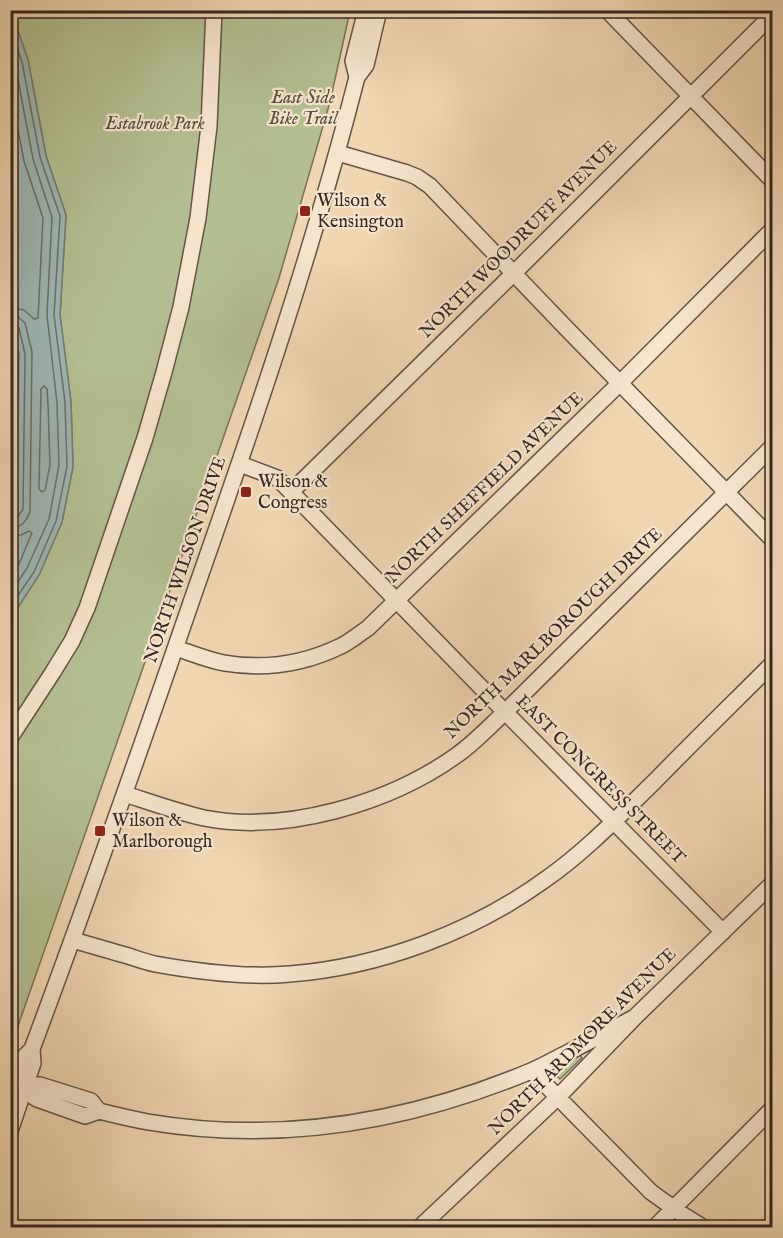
<svg xmlns="http://www.w3.org/2000/svg" width="783" height="1238" font-family="'IM FELL English',serif">
  <rect width="100%" height="100%" fill="#f1d6b2"/>
  <filter id="stains"><feTurbulence type="fractalNoise" baseFrequency=".00333" numOctaves="4"/><feColorMatrix values="0 0 0 0 .2 0 0 0 0 .09 0 0 0 0 .02 0 0 0 .5 -.17"/></filter>
  <radialGradient id="worn" r=".72"><stop offset=".6" stop-color="#630" stop-opacity="0"/><stop offset="1" stop-color="#630" stop-opacity=".3"/></radialGradient>
  <path fill="#b4bf91" stroke="#74745a" stroke-width="1.5" d="M11,11h339l-20,91 -51,176 -268,768v-428l28,-43 23,-53 11,-55 -2,-65 -11,-87 6,-100 -20,-59 -18,-96 -13,-38 -4,-5z
    M10,317l9,37 -2,155 -6,8z
    M580,1055l2,3 -22,21 -9,-9z"/>
  <path fill="#9db7b5" stroke="#737e7b" stroke-width="1.5" d="M11,17l4,5 13,38 18,96 20,59 -6,100 11,87 2,65 -11,55 -23,53 -28,43 -1,-101 7,-8 2,-155 -9,-37z"/>
  <g fill="none" stroke-linecap="round" stroke-linejoin="round">
    <path stroke="#69706c" stroke-width="1.5" d="M10,28l12,34 18,95 20,59 -6,99 11,87 2,64 -11,55 -22,51 -24,35
      M10,51l5,13 18,95 19,58 -5,98 10,88 2,62 -10,54 -22,49 -17,26
      M10,88l14,73 19,57 -5,100 -4,1 -10,-9 -14,-3
      M10,316l8,1 7,6 7,29 -2,159c-3,10 -9,17 -20,17
      M10,324h5l4,4 6,26 -2,155 -6,9 -7,2
      M44,386l3,3 1,15 2,61 -5,25 -3,2 -3,-3 2,-100z
      M10,537l11,-2 8,-4 3,2 -13,31 -9,13"/>
    <g stroke="#645447" stroke-width="18">
      <path id="minor" d="M607,10l165,170
        M357,77l-4,-16 13,-51
        M338,153l69,20 10,4 13,9 137,143 205,210
        M240,464l37,14 14,14 214,220 218,220
        M291,492l223,-219 258,-258
        M176,648c15,5 32,12 48,15 41,7 80,1 117,-17 10,-5 18,-12 27,-18l252,-245 152,-153
        M10,738l43,-66 19,-31 15,-33 58,-170 19,-66 17,-65 17,-89 11,-92 5,-116
        M125,794c25,8 53,18 79,24 82,16 186,-15 253,-63 17,-12 32,-28 48,-43l267,-265
        M73,940c17,5 34,10 52,15 10,3 20,7 30,9 44,8 90,14 135,10 90,-7 183,-42 256,-95 40,-28 73,-63 108,-97 39,-40 79,-79 118,-118
        M532,1071l119,121 32,23 21,13
        M13,1083l27,2 51,16 8,10 -14,5 -48,-17z
        M10,1089l12,-30 10,-10c57,-153 111,-307 164,-461 59,-168 117,-338 161,-511l9,-12 13,-55
        M99,1111c16,4 33,8 49,11 131,22 261,0 383,-51 12,-5 24,-12 36,-18 23,-12 46,-24 68,-36
        M10,1131l23,-68 -1,-14
        M419,1228l139,-131 77,-80 137,-133
        M654,1228l118,-119"/>
    </g>
    <use href="#minor" stroke="#f6e4cd" stroke-width="15"/>
  </g>
  <g fill="#8f2418" stroke="#f6e4cd" stroke-width="2">
    <rect x="299" y="205" width="12" height="12" rx="3"/>
    <rect x="240" y="486" width="12" height="12" rx="3"/>
    <rect x="94" y="825" width="12" height="12" rx="3"/>
  </g>
  <g text-anchor="middle" dominant-baseline="central" stroke-width="4.5" stroke-linejoin="round" paint-order="stroke">
    <g font-size="18" font-style="italic" fill="#554e3e" stroke="#f6e4cd">
      <text x="303" y="98">East Side<tspan x="303" dy="21">Bike Trail</tspan></text>
      <text x="155" y="124">Estabrook Park</text>
    </g>
    <g font-size="18" fill="#352823" stroke="#f6e4cd" text-anchor="start">
      <text x="317" y="201">Wilson &amp;<tspan x="317" dy="21">Kensington</tspan></text>
      <text x="258" y="482">Wilson &amp;<tspan x="258" dy="21">Congress</tspan></text>
      <text x="112" y="821">Wilson &amp;<tspan x="112" dy="21">Marlborough</tspan></text>
    </g>
    <g font-size="18" fill="#352823" stroke="#f6e4cd">
      <text transform="translate(519 240) rotate(-45)">NORTH WOODRUFF AVENUE</text>
      <text transform="translate(485 488) rotate(-44)">NORTH SHEFFIELD AVENUE</text>
      <text transform="translate(186 560) rotate(-71)">NORTH WILSON DRIVE</text>
      <text transform="translate(554 634) rotate(-44)">NORTH MARLBOROUGH DRIVE</text>
      <text transform="translate(600 780) rotate(45)">EAST CONGRESS STREET</text>
      <text transform="translate(583 1042) rotate(-45)">NORTH ARDMORE AVENUE</text>
    </g>
  </g>
  <rect width="783" height="1238" fill="none" stroke="#f1d6b2" stroke-width="36"/>
  <rect x="12" y="12" width="759" height="1214" fill="none" stroke="#352823" stroke-width="3"/>
  <rect x="18" y="18" width="747" height="1202" fill="none" stroke="#352823" stroke-width="1.5"/>
  <rect width="100%" height="100%" filter="url(#stains)"/>
  <rect width="100%" height="100%" fill="url(#worn)"/>
</svg>
